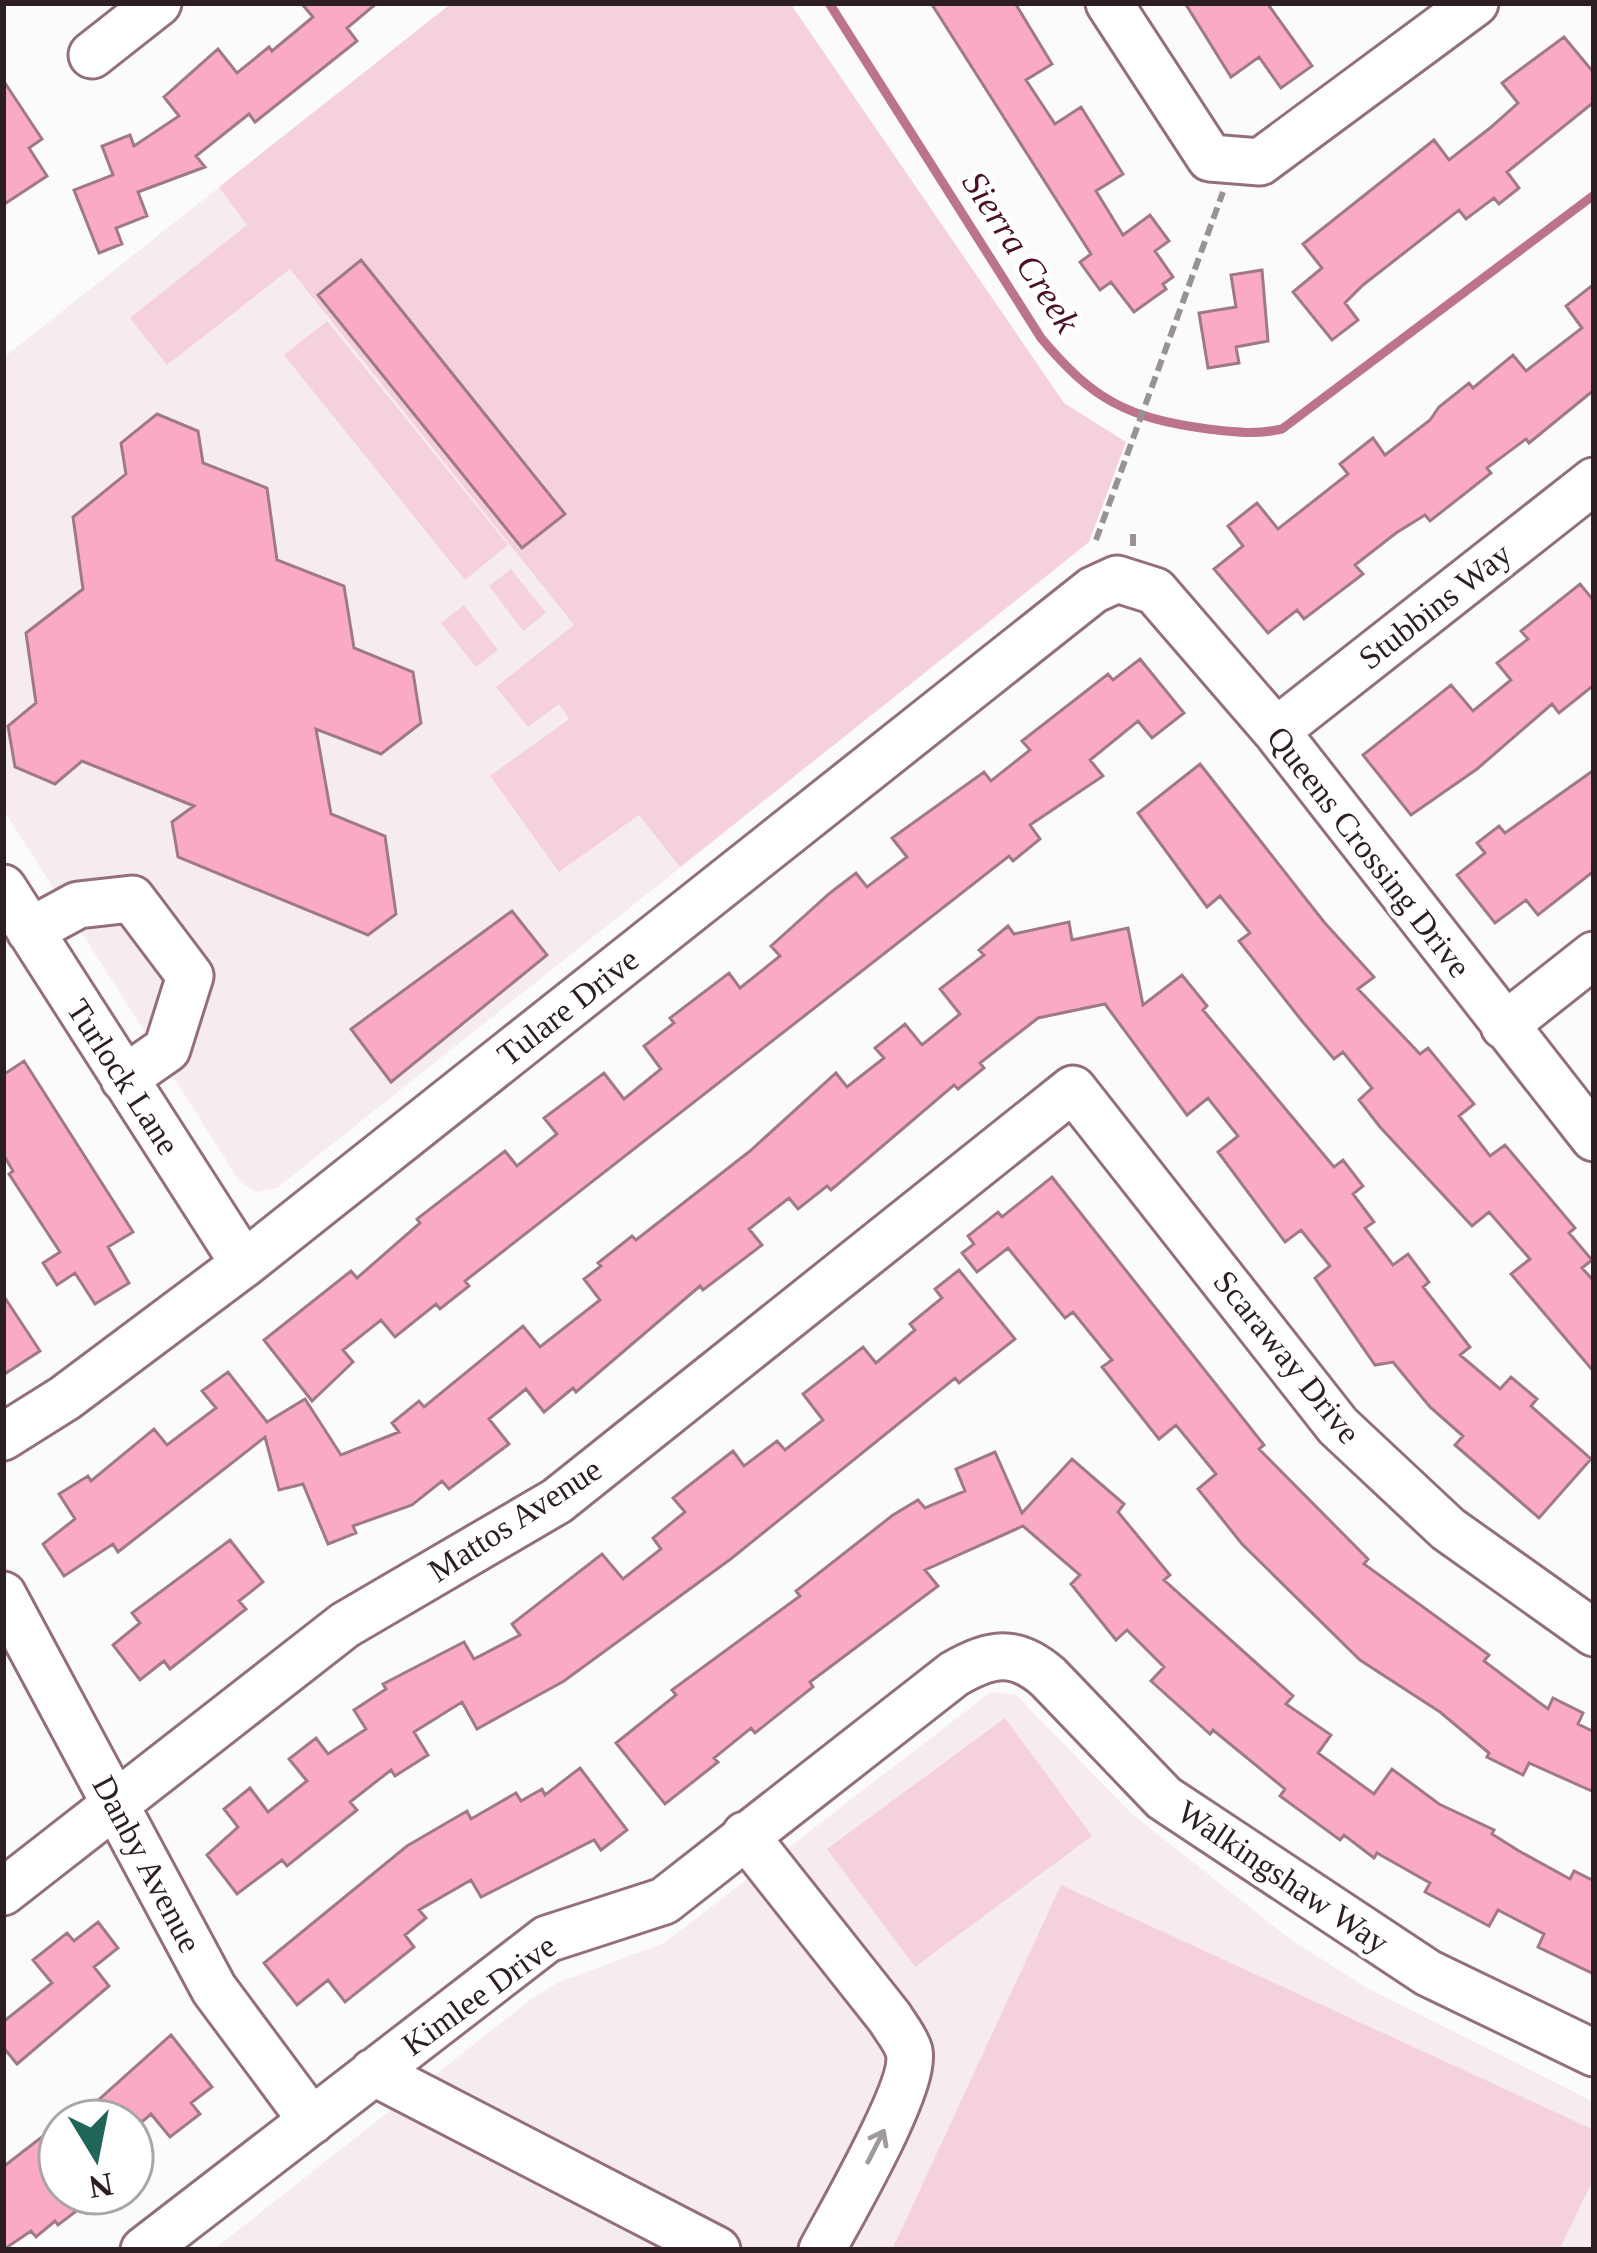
<svg xmlns="http://www.w3.org/2000/svg" width="1597" height="2253" font-family="Georgia,serif">
  <rect width="100%" height="100%" fill="#fbfbfb"/>
  <path fill="#f6ecef" d="M452,3h252l358,561 -785,624 -21,4 -16,-10 -237,-373v-451z
    M991,1692l25,3 116,119 158,125 79,50 225,113 -3,148h-1378l317,-250 27,-17 107,-40z"/>
  <path fill="#f5d1dc" d="M452,3h338l274,400 62,39 -37,100 -409,325 -41,-52 -80,57 -69,-96 79,-57 -10,-15 -31,23 -32,-40 78,-62 -284,-356 -123,96 -37,-47 117,-93 -28,-38z
    M327,321l181,224 -43,35 -181,-225z
    M511,569l35,44 -23,18 -34,-45z
    M464,605l34,45 -22,17 -35,-44z
    M1005,1718l87,118 -177,131 -88,-118z
    M1061,1885l533,245v48l-35,72h-667z"/>
  <g fill="none" stroke-linecap="round" stroke-linejoin="round">
    <path stroke="#bc738d" stroke-width="9" d="M829,3l212,335c52,62 86,80 167,91 26,3 47,6 74,0l312,-234"/>
  </g>
  <path fill="#faaac4" stroke="#9f7a86" stroke-width="3" d="M301,3h76l-30,25 10,13 -102,81 -6,-8 -53,42 9,11 -67,25 9,24 -31,12 6,16 -23,9 -25,-63 39,-15 -11,-29 28,-11 4,11 45,-30 -15,-19 54,-48 19,24 32,-26 3,4 41,-34z
    M931,3h84l37,61 -26,16 29,44 26,-17 42,67 -27,17 27,44 27,-20 19,26 -14,10 18,26 -10,7 3,5 -32,23 -23,-30 -11,8 -20,-28 11,-8z
    M1185,3h82l45,63 -31,22 -22,-31 -28,20z
    M1564,37l30,36v29l-87,70 12,16 -20,16 -5,-6 -28,21 -7,-9 -96,75 -18,18 13,17 -26,20 -39,-48 29,-24 -19,-24 131,-104 15,20 41,-32 28,-25 -16,-20z
    M3,80l39,59 -13,9 18,28 -44,29z
    M361,260l204,254 -43,34 -204,-253z
    M1262,270l6,71 -32,6 3,16 -31,5 -9,-55 37,-6 -5,-32z
    M1594,284v106l-65,53 -3,-4 -39,29 4,5 -61,48 -5,-6 -29,18 -41,32 8,9 -59,45 -7,-9 -29,23 -54,-64 29,-23 -15,-20 29,-23 21,26 70,-55 -8,-10 33,-26 12,17 45,-35 9,-13 30,-24 4,5 40,-33 13,16 56,-43 -16,-22z
    M157,414l41,17 5,32 64,25 10,72 67,26 10,62 59,24 8,51 -40,31 -65,-25 15,85 54,22 11,78 -28,21 -190,-78 -6,-35 22,-16 -112,-45 -27,23 -40,-17 -7,-41 28,-23 -10,-70 57,-44 -10,-72 53,-43 -5,-31z
    M1580,584l14,17v84l-35,28 -7,-9 -75,65 -66,46 -48,-60 88,-70 22,26 38,-31 -14,-17 31,-24 -7,-8z
    M1140,659l44,54 -32,25 -14,-17 -48,39 13,16 -73,49 10,14 -27,22 -4,-5 -544,425 4,5 -29,23 -4,-5 -41,33 -14,-17 -38,30 10,12 -41,39 -48,-61 87,-69 6,7 63,-55 -3,-4 88,-68 12,15 40,-32 -13,-16 60,-45 20,26 37,-30 -17,-23 30,-23 -4,-5 59,-45 11,15 40,-32 -9,-10 59,-53 26,-20 11,14 40,-30 -15,-19 92,-66 7,9 39,-31 -8,-9 86,-67 5,6z
    M1200,764l124,158 50,55 -16,12 62,65 8,-6 46,56 -15,12 31,40 15,-11 70,83 -6,5 23,27 -10,8 12,13v91l-83,-98 19,-15 -41,-47 -17,14 -92,-99 -21,-27 13,-12 -29,-36 -9,7 -32,-38 -63,-80 11,-8 -30,-37 -13,11 -69,-94z
    M1594,770v101l-56,44 -12,-15 -31,23 -38,-48 28,-22 -8,-10 22,-17 6,7z
    M512,911l35,44 -156,127 -40,-53z
    M1069,922l3,18 56,-12 15,77 39,-30 25,31 -4,4 131,157 9,-7 20,26 -10,8 21,28 -9,6 28,37 15,-11 21,28 -6,5 47,60 -10,8 40,34 11,-12 26,22 -6,7 60,53 -52,59 -84,-73 8,-9 -33,-29 -37,-45 -18,3 -60,-87 15,-12 -29,-36 -16,12 -67,-90 20,-16 -30,-38 -21,17 -82,-111 -67,14 -58,45 4,5 -26,21 -4,-4 -123,105 -4,-4 -29,23 -9,-11 -40,31 13,16 -59,45 -3,-4 -124,106 -3,-4 -29,24 -18,-23 -37,30 20,25 -60,45 -7,-8 -30,24 -59,21 3,7 -28,11 -25,-60 -24,6 -14,-53 -147,115 -5,-8 -49,32 -21,-32 32,-25 -16,-25 29,-18 3,5 63,-52 13,16 49,-37 -14,-17 26,-19 39,50 38,-23 36,56 58,-23 -7,-9 27,-22 5,6 99,-81 17,21 60,-47 -16,-21 17,-13 -3,-3 34,-27 4,4 114,-89 86,-78 11,14 37,-29 -9,-10 30,-24 17,21 38,-31 -20,-25 44,-34 -5,-5 29,-24 6,8z
    M24,1061l109,171 -25,15 21,36 -34,21 -20,-31 -18,12 -14,-22 17,-11 -51,-78 4,-3 -10,-17v-79z
    M1052,1177l212,268 -5,4 109,110 -4,5 125,91 -5,6 64,48 5,-11 30,15 -5,11 16,8v60l-65,-29 -6,12 -36,-18 2,-4 -49,-41 -80,-52 -118,-116 -44,-55 18,-15 -40,-49 -17,14 -57,-72 10,-7 -39,-48 -8,6 -57,-70 -31,24 -15,-19 12,-9 -6,-8 30,-24 4,5z
    M959,1270l56,69 -56,44 -4,-5 -223,180 -168,123 -87,48 -15,-27 -48,30 14,23 -33,21 -4,-6 -41,32 7,8 -70,56 -5,-6 -45,34 -30,-39 31,-28 -14,-18 26,-21 18,24 39,-31 -18,-22 27,-21 12,16 38,-25 -12,-19 32,-21 -3,-5 81,-42 10,17 46,-24 -8,-11 90,-70 21,25 38,-30 -8,-11 32,-26 -12,-14 60,-47 11,15 33,-25 8,9 38,-30 -20,-26 60,-47 13,16 39,-33 -5,-6 32,-26 -7,-9z
    M3,1295l37,56 -37,24z
    M995,1452l27,61 50,-54 52,45 -6,8 52,63 -6,5 129,116 -7,8 45,31 -13,18 56,41 18,-25 47,35 55,26 -2,4 27,17 51,28 4,-8 20,10v93l-56,-27 6,-13 -46,-24 -9,16 -64,-34 5,-9 -53,-30 -3,5 -30,-23 -4,5 -60,-44 5,-7 -72,-59 -3,4 -59,-53 13,-14 -37,-37 -11,10 -45,-56 9,-9 -57,-49 -98,44 13,16 -128,96 3,5 -58,46 -4,-5 -37,30 4,4 -53,42 -49,-61 60,-48 -4,-5 128,-94 -4,-5 97,-76 25,-15 7,8 40,-17 -9,-22z
    M230,1540l33,42 -24,19 7,8 -76,60 -6,-8 -24,19 -27,-35 27,-22 -8,-10z
    M580,1768l47,62 -26,20 -7,-10 -113,57 -10,-17 -52,30 7,8 -21,17 9,12 -69,55 -17,-22 -31,25 -33,-42 143,-117 60,-35 4,8 45,-26 5,8 21,-12 3,6z
    M98,1922l20,26 -24,19 15,19 -92,78 -14,-17v-25l49,-39 -19,-23 34,-27 7,8z
    M171,2035l41,52 -21,16 9,11 -30,23 -19,-23 -8,7h-68z
    M43,2136l17,21v36h40l-42,32 -3,-4 -19,16 -5,-6 -28,19v-83z"/>
  <g fill="none" stroke-linecap="round" stroke-linejoin="round">
    <g stroke="#936f7a" stroke-width="51">
      <path id="minor" d="M1109,3l101,155 50,4 215,-159
        M92,55l66,-52
        M1276,731l318,-250
        M3,888l241,376
        M30,931l48,-26 54,-6 58,77 -23,73 -43,30
        M1504,1026l90,-71
        M3,1437l62,-39 179,-134 849,-674 24,-11 38,12 121,140 318,407
        M3,1595l211,394 98,132
        M745,1835l145,183c6,10 16,22 19,33 8,34 -68,163 -87,199
        M3,1892l342,-267 212,-124 516,-412 265,337 110,103 146,104
        M373,2072l344,178
        M144,2250l403,-311 117,-38 290,-227c36,-21 61,-26 94,3l116,121 264,175 166,80"/>
    </g>
    <path stroke="#999294" stroke-width="6" stroke-dasharray="12 6" stroke-linecap="butt" d="M1096,540l127,-348
      M1133,546v-15"/>
    <use href="#minor" stroke="#fff" stroke-width="45"/>
  </g>
  <defs><path id="oneway-shaft" d="M-6 0H5M1.5-3L5.5 0L1.5 3" fill="none" stroke-width="1.6" stroke-linecap="round" stroke-linejoin="round" transform="scale(3)"/></defs>
  <use stroke="#a09a9c" href="#oneway-shaft" transform="translate(876 2146) rotate(-63)"/>
  <g text-anchor="middle" dominant-baseline="central" stroke-width="9" stroke-linejoin="round" paint-order="stroke">
    <g font-size="33" fill="#2d1e23" stroke="#fff">
      <text transform="translate(1435 606) rotate(-38)">Stubbins Way</text>
      <text transform="translate(1369 852) rotate(52)">Queens Crossing Drive</text>
      <text transform="translate(568 1007) rotate(-38)">Tulare Drive</text>
      <text transform="translate(123 1077) rotate(57)">Turlock Lane</text>
      <text transform="translate(1287 1357) rotate(51)">Scaraway Drive</text>
      <text transform="translate(515 1520) rotate(-33)">Mattos Avenue</text>
      <text transform="translate(147 1864) rotate(62)">Danby Avenue</text>
      <text transform="translate(1283 1877) rotate(34)">Walkingshaw Way</text>
      <text transform="translate(479 1995) rotate(-36)">Kimlee Drive</text>
    </g>
    <g font-size="36" font-style="italic" fill="#4a0f29" stroke="#fff">
      <text transform="translate(1021 252) rotate(57)">Sierra Creek</text>
    </g>
  </g>
  <rect width="1597" height="2253" fill="none" stroke="#2d1e23" stroke-width="12"/>
  <g transform="translate(96 2157) rotate(170)"><circle r="57" fill="#ffffff" stroke="#aba5a7" stroke-width="3"/>
  <path d="M0-9L21 45L0 30L-21 45Z" fill="#206658"/>
  <text y="-18" font-size="33" font-weight="bold" text-anchor="middle" fill="#2d1e23">N</text>
  </g>
</svg>
